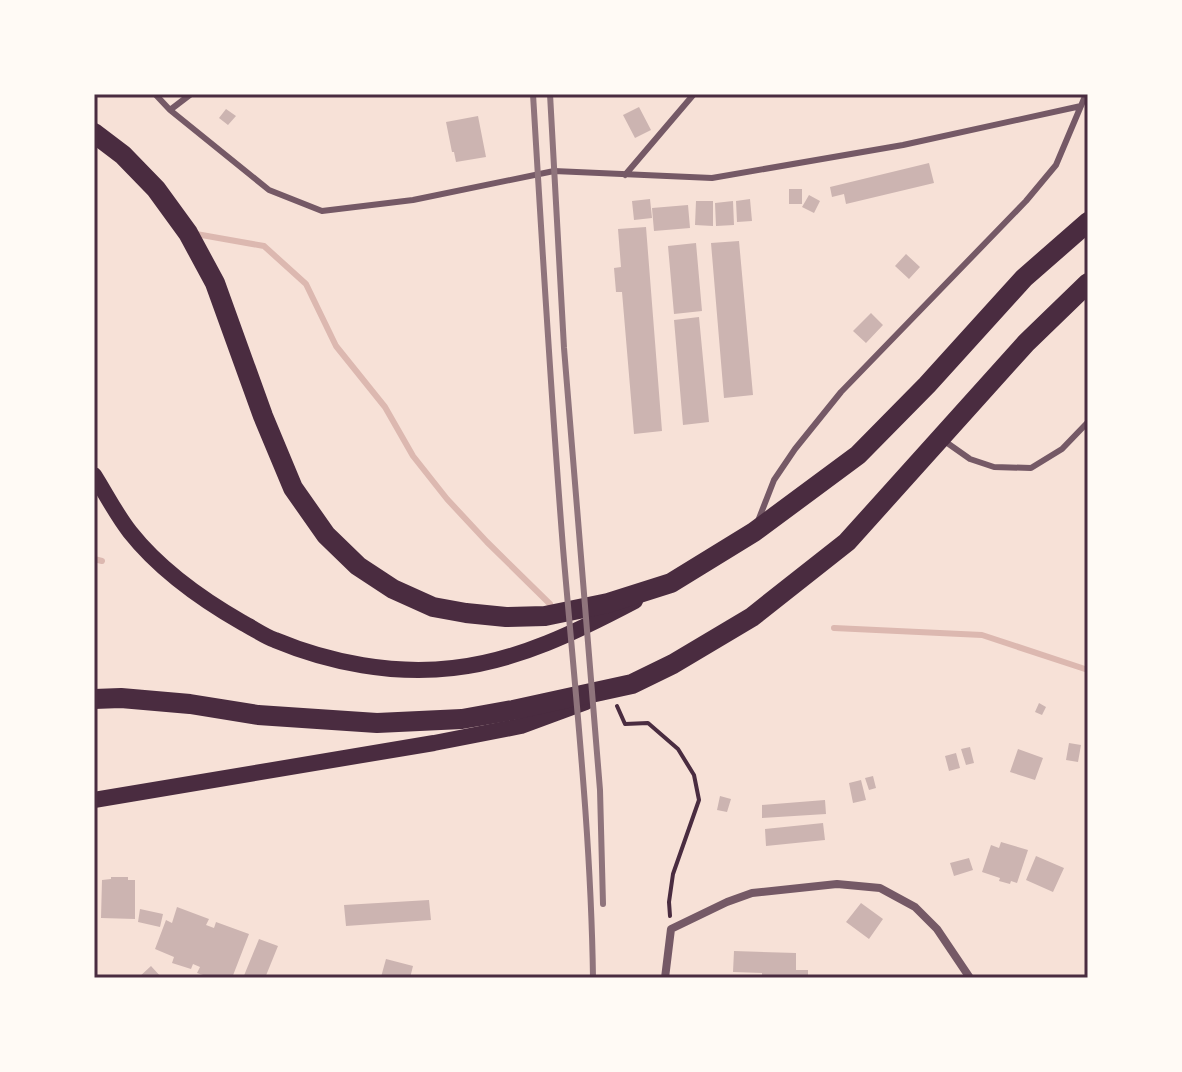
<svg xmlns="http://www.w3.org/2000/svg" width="1182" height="1072" font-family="'Roboto Condensed',sans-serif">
  <rect width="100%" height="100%" fill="#f7e1d7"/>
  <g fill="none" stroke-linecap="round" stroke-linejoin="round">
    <path stroke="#dcb8b0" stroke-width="6" d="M196,234l68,12 42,38 30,62 49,61 28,49 34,43 40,43 63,62
      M94,559l8,2
      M834,628l148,7 106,35"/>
  </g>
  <path fill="#ccb4b1" d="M639,107l12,23 -16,8 -12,-23z
    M226,109l10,7 -8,9 -9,-7z
    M478,116l8,41 -30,5 -2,-10h-2l-6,-30z
    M929,163l5,20 -88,21 -2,-10 -12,3 -2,-10z
    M789,189h13v15h-13z
    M809,195l11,6 -6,12 -12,-6z
    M650,199l2,19 -18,2 -2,-19z
    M750,199l2,22 -15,1 -1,-21z
    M696,201h17v25l-18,-1z
    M733,201l1,24 -18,1 -1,-23z
    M688,205l2,23 -36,3 -2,-23z
    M646,227l16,204 -28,3 -12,-142h-6l-2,-24 7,-1 -3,-38z
    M739,241l14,154 -29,3 -13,-155z
    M696,243l6,68 -28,3 -6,-68z
    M906,254l14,13 -11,12 -14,-13z
    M871,313l12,12 -17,18 -13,-12z
    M699,317l10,105 -26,3 -9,-105z
    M1039,703l7,4 -4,8 -7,-3z
    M1069,743l12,2 -3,17 -12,-2z
    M970,747l4,16 -8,2 -5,-16z
    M1018,749l25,9 -8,22 -25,-8z
    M956,753l4,15 -11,3 -4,-15z
    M873,776l3,12 -7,2 -4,-12z
    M861,780l5,20 -13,3 -4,-20z
    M720,796l11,3 -4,13 -10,-2z
    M825,800l1,14 -64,4v-13z
    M823,823l2,17 -59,6 -1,-17z
    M1001,842l27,8 -11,33 -6,-2 -1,3 -11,-3 1,-3 -18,-6 9,-27 8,3z
    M1036,856l28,12 -11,24 -27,-12z
    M969,858l4,12 -19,6 -4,-13z
    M111,877h17v3h7v39l-34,-1 1,-38 9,-1z
    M429,900l2,20 -85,6 -2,-21z
    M861,903l22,16 -14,20 -23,-17z
    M177,907l32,12 -3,6 8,3 2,-6 33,12 -17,44h-20l-15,-5 3,-6 -7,-3 -2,5 -19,-6 2,-6 -19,-8 11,-29 6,3z
    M140,909l23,5 -3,13 -22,-5z
    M259,939l19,7 -13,32h-22z
    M734,951l62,2v17h12v8h-46v-5l-29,-1z
    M386,959l27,7 -3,12 -29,-1z
    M151,966l11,12h-24z"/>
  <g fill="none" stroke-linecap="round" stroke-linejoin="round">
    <path stroke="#4a2c40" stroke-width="4" d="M617,706l8,18 23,-1 30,26 16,26 5,25 -26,74 -4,28 1,14"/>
    <path stroke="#755966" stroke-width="6" d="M155,94l15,16 99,80 53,21 91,-11 141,-29 158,7 191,-33 178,-39
      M170,110l21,-16
      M625,175l69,-81
      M943,440l27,19 24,8 37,1 31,-19 26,-27
      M758,521l16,-41 21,-31 46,-57 185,-191 30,-36 30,-71"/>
    <path stroke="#755966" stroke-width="8" d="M665,978l6,-49 56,-27 25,-9 85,-9 43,4 35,19 22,22 33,49"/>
    <path stroke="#4a2c40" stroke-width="16" d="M94,475c12,19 22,39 36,57 30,38 71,67 113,91 10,5 21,13 32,17 55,23 119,35 178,28 65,-7 125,-37 182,-67
      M94,800l340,-57 87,-17 65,-24"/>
    <path stroke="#4a2c40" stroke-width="20" d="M94,133l29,22 33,34 32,44 27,50 48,133 30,72 33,47 32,31 35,23 40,18 33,6 40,4 39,-1 63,-13 63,-20 83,-51 104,-77 69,-70 97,-107 64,-56
      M94,699l27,-1 69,6 68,11 119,8 85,-4 51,-9 119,-26 41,-20 79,-47 95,-75 179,-199 62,-60"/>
    <path stroke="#8f747c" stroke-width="6" d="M533,94c9,151 18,303 30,454 12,143 28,286 30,430
      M550,94l14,254 36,442 3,114"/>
  </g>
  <rect width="1182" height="1072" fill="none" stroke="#fffaf5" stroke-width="192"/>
  <rect x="96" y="96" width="990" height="880" fill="none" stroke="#4a2c40" stroke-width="3"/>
</svg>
